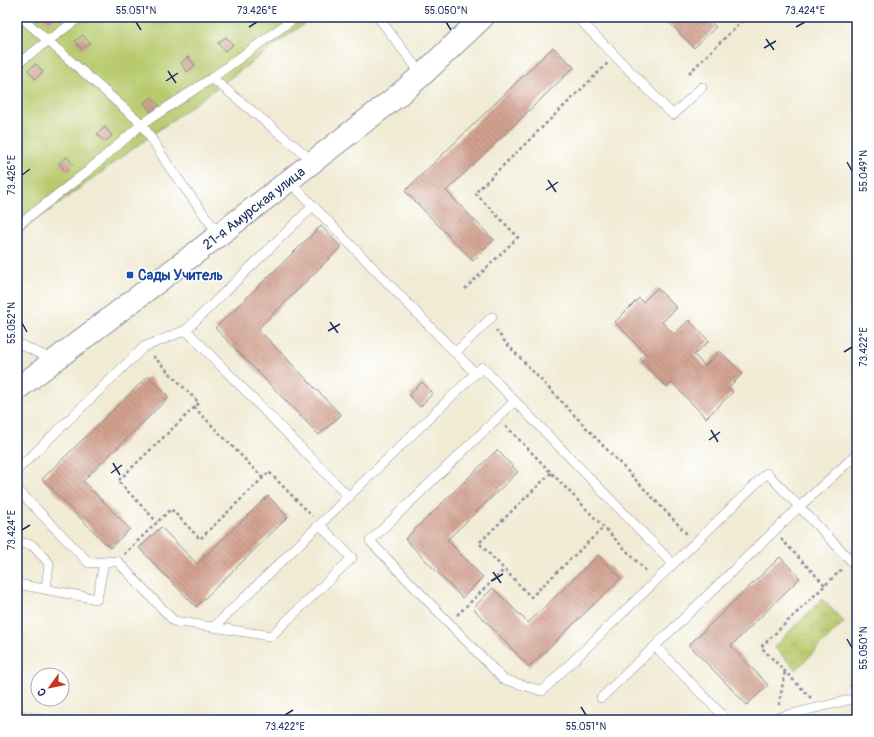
<svg xmlns="http://www.w3.org/2000/svg" width="874" height="737" font-family="Pangolin,sans-serif">
  <defs>
    <pattern id="park-crowns" width="20" height="18" patternUnits="userSpaceOnUse"><rect width="20" height="18" fill="#b8ca6d"/><path d="M2 6a3 3 0 1 1 6 0M12 15a3 3 0 1 1 6 0" fill="none" stroke="#95a45d"/></pattern>
    <pattern id="building-back-hatch" width="6" height="6" patternUnits="userSpaceOnUse"><rect width="6" height="6" fill="#d3a18f"/><path d="M-1 5l2 2M0 0l6 6M5-1l2 2" fill="none" stroke="#aa8478"/></pattern>
  </defs>
  <rect width="100%" height="100%" fill="#fff"/>
  <filter id="ink" filterUnits="userSpaceOnUse"><feTurbulence type="fractalNoise" baseFrequency=".025" numOctaves="2"/><feDisplacementMap in="SourceGraphic" scale="8" xChannelSelector="R" yChannelSelector="G"/><feConvolveMatrix kernelMatrix="1 2 1 2 8 2 1 2 1" color-interpolation-filters="sRGB"/></filter>
  <filter id="wash" filterUnits="userSpaceOnUse"><feTurbulence type="fractalNoise" baseFrequency=".012" numOctaves="4" result="noise"/><feDisplacementMap in="SourceGraphic" scale="16" xChannelSelector="R" yChannelSelector="G"/><feGaussianBlur stdDeviation="0.9" result="paint"/><feColorMatrix in="noise" values="0 0 0 0 0 0 0 0 0 0 0 0 0 0 0 0 0 1.4 0 .05"/><feComposite in="paint" operator="in"/></filter>
  <g filter="url(#wash)">
    <rect width="100%" height="100%" fill="#f1ebd4"/>
    <path fill="url(#park-crowns)" stroke="#6a7c66" d="M822,599l22,23 -48,48 -22,-23z"/>
    <path fill="#b8ca6d" stroke="#6a7c66" d="M17,17h296l-296,217z"/>
    <g id="blocks">
      <path fill="url(#building-back-hatch)" d="M42,17h13l1,1 -8,6z
        M664,17h43l9,10 -22,21z
        M83,35l7,8 -8,6 -7,-8z
        M226,37l7,8 -8,6 -7,-8z
        M553,47l21,20 -128,124 48,49 -21,21 -68,-70z
        M188,57l7,8 -8,7 -6,-9z
        M36,64l7,8 -8,7 -7,-9z
        M152,97l7,8 -8,7 -7,-9z
        M105,127l7,9 -8,6 -7,-8z
        M17,155l5,7 -5,4z
        M67,157l6,8 -7,7 -7,-9z
        M321,226l20,21 -83,82 83,86 -22,20 -104,-107z
        M657,288l20,20 -15,14 12,12 15,-14 20,21 -15,14 11,11 15,-15 22,23 -13,13 4,5 -27,26 -34,-35 -5,4 -27,-28 6,-5 -31,-32 24,-24 4,4z
        M148,376l21,21 -86,84 47,48 -20,19 -68,-69z
        M422,382l11,11 -13,14 -11,-12z
        M497,450l21,22 -71,68 36,37 -21,21 -57,-59z
        M268,496l20,21 -92,90 -57,-59 22,-21 36,37z
        M598,555l23,23 -92,89 -56,-59 20,-20 35,35z
        M780,557l20,21 -69,68 37,39 -21,20 -58,-60z"/>
    </g>
  </g>
  <g filter="url(#ink)">
    <use href="#blocks" fill-opacity="0" stroke="#868d99" stroke-width="1"/>
    <g fill="none" stroke-linecap="round" stroke-linejoin="round">
      <g stroke="#868d99" stroke-width="10">
        <path id="lane" d="M21,17l121,107 26,41 51,70
          M378,17l44,58
          M577,17l96,98 29,-28
          M17,64l63,-47
          M212,78l101,83
          M289,181l187,193
          M17,226l72,-56 53,-46 70,-46 84,-61
          M186,330l163,167
          M17,343l37,17
          M455,353l37,-36
          M515,401l-145,140 133,138 39,12 225,-218 90,94
          M17,470l127,-123 42,-17 127,-124
          M17,489l72,74 28,-2 57,60 97,15 81,-78 -32,-33
          M17,542l15,3 17,18 -3,26
          M17,584l80,15 7,-37
          M214,627l268,-260 191,197
          M655,646l72,74
          M601,698l198,-191 58,-53
          M17,715l28,5
          M767,720l90,-22"/>
      </g>
      <g stroke="#868d99" stroke-width="24">
        <g id="secondary">
          <path id="s1" d="M17,389l202,-154 177,-138 26,-22 61,-58"/>
        </g>
      </g>
      <path stroke="#868d99" stroke-width="2.5" stroke-dasharray="3 3" stroke-linecap="butt" d="M689,73l55,-54 -2,-2
        M465,289l53,-52 -43,-44 133,-130
        M496,330l9,12 183,193
        M153,356l46,47 -81,78 39,41
        M194,407l69,71
        M506,426l141,146
        M551,473l-72,70 52,54 73,-70
        M781,539l44,46
        M124,554l47,-45 29,30 69,-67 43,44
        M457,615l47,-45
        M851,687l6,-36
        M811,698l-50,-51 82,-79
        M779,705l6,-34"/>
      <use href="#lane" stroke="#fff" stroke-width="9"/>
      <use href="#secondary" stroke="#fff" stroke-width="22"/>
    </g>
  </g>
  <path fill="none" stroke="#1b2f5e" stroke-width="1.5" d="M136,22l5,8M446,22l5,8M249,27l8,-5M796,27l9,-5M766,39l8,11M764,48l12,-7M168,71l8,12M166,81l12,-8M847,162l5,9M22,175l8,-6M548,180l8,12M546,190l12,-8M330,322l8,11M22,323l5,9M328,331l12,-7M844,352l8,-5M711,430l7,12M709,440l11,-8M113,463l7,12M111,473l11,-8M22,530l8,-5M493,572l8,11M491,581l12,-7M847,639l5,9M581,707l5,8M285,715l8,-5"/>
  <rect fill="#1a4fb4" stroke="#fff" stroke-width="1.5" x="126" y="271" width="8" height="8" rx="2"/>
  <g text-anchor="middle" dominant-baseline="central" stroke-width="3.5" stroke-linejoin="round" paint-order="stroke">
    <g font-size="14" fill="#1b2f5e" stroke="#fff">
      <text stroke="none"><textPath href="#s1" startOffset="298">21-я Амурская улица</textPath></text>
    </g>
    <g font-size="14" font-weight="bold" fill="#164399" stroke="#fff" text-anchor="start">
      <text x="138" y="275">Сады Учитель</text>
    </g>
  </g>
  <rect width="874" height="737" fill="none" stroke="#fff" stroke-width="44"/>
  <g transform="translate(50 687) rotate(237)"><circle r="19" fill="#ffffff" stroke="#a4acbf"/>
  <path d="M0-3L7 15L0 10L-7 15Z" fill="#c8321e"/>
  <text y="-6" font-size="11" font-weight="bold" text-anchor="middle" fill="#1b2f5e">С</text>
  </g>
  <rect x="22" y="22" width="830" height="693" fill="none" stroke="#1b2f5e" stroke-width="1.5"/>
  <g font-size="10" text-anchor="middle" fill="#1b2f5e">
    <text x="136" y="14">55.051°N</text>
    <text x="257" y="14">73.426°E</text>
    <text x="446" y="14">55.050°N</text>
    <text x="805" y="14">73.424°E</text>
    <text transform="translate(863 171) rotate(-90)" y="4">55.049°N</text>
    <text transform="translate(11 175) rotate(-90)" y="4">73.426°E</text>
    <text transform="translate(11 323) rotate(-90)" y="4">55.052°N</text>
    <text transform="translate(863 347) rotate(-90)" y="4">73.422°E</text>
    <text transform="translate(11 530) rotate(-90)" y="4">73.424°E</text>
    <text transform="translate(863 648) rotate(-90)" y="4">55.050°N</text>
    <text x="285" y="730">73.422°E</text>
    <text x="586" y="730">55.051°N</text>
  </g>
</svg>
